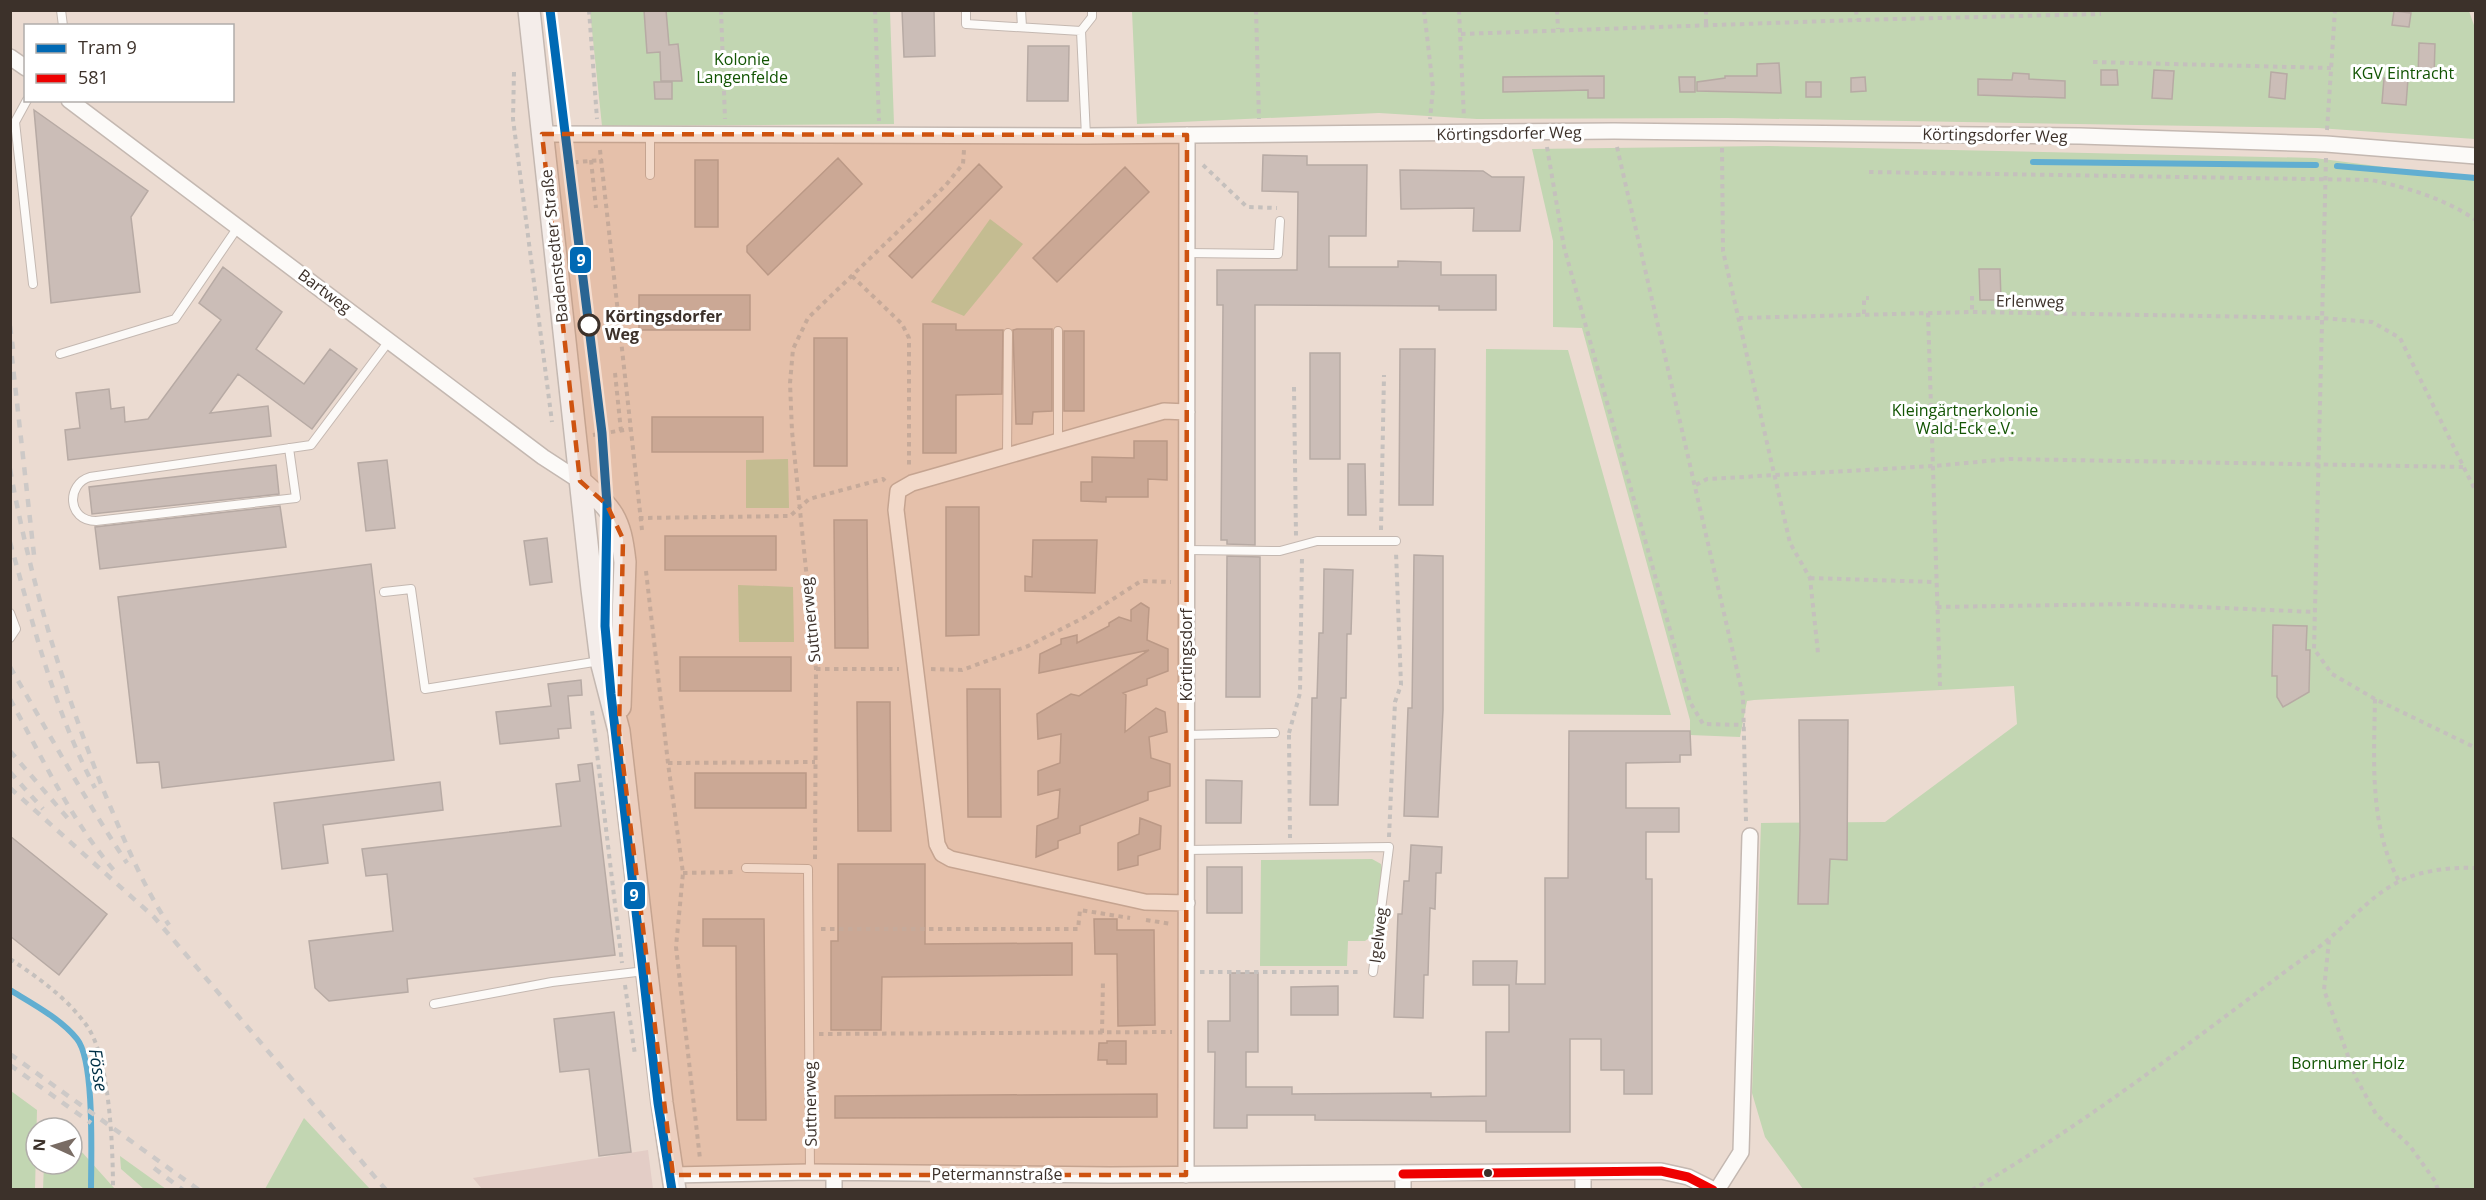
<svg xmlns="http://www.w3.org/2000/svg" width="2486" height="1200" font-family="'Open Sans',sans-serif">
  <rect width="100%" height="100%" fill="#ebdbd1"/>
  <path fill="#e3cdc6" d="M648,1150l5,39h-171l-9,-11z"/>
  <path fill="#c2d6b2" d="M590,11h300l4,113 -292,2z
    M1132,11h1337l6,17v111l-157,-11 -590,-10 -251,1 -98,-6 -242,11z
    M1768,146l547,12 160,21v1010h-672l-38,-52 -13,-44 9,-270 124,-1 132,-98 -3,-38 -260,14 -7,1 -7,36 -50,-2v-15l-108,-392 -29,-1v-86l-21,-92z
    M990,219l33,25 -59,72 -33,-14z
    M1486,349l82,1 103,365 -187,-1z
    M788,459l1,49h-43v-48z
    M738,585l55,2 1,55h-55z
    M1372,859l9,5 1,6 -9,65 -8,6h-17l-1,25h-87l1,-106z
    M11,1091l26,19 -2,79h-24z
    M304,1118l66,71h-105z
    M72,1141l43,48h-72l1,-25h28z
    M120,1156l46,33h-22l-23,-20z"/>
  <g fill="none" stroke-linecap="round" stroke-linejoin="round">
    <path stroke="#61aed1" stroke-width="6" d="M2033,162l283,3
      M2337,166l139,12
      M10,990c23,14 51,29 67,49 18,22 14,119 14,151"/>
  </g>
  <path fill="#cbbdb7" stroke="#b7aaa4" stroke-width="1.5" d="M644,10h22l3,35 9,-1 4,37h-21l-1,-29 -13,1z
    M902,10h32l1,46 -31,1z
    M2394,11l17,2 -2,14 -17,-2z
    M2419,43l16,1 -1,34 -16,-1z
    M1028,46h41l-1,55h-41z
    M1779,63l2,30 -84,-2v-9l28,-4v-2h32v-12z
    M2101,70h16l1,15h-17z
    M2154,70l20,1 -2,28 -20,-1z
    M2271,72l16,2 -2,25 -16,-2z
    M2013,73l16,1v5l36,2v17l-87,-3v-16l34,1z
    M1604,76v22h-16v-8l-85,2v-15z
    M1679,77h16v15h-15z
    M1865,77l1,14 -15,1v-14z
    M2384,78l24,1 -2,26 -24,-2z
    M654,82h18v17h-17z
    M1806,82h15v15h-15z
    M34,110l114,81 -17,26 9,75 -89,11z
    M1263,155l44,1v9h60l-1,71h-37v31h69v-6l43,1v13h55v35h-57v-4l-184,-1v240l-28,-1v-4h-6l2,-235h-6v-35h80l1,-78 -36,-1z
    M838,158l24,26 -94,91 -21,-23v-6z
    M695,160h23v67h-23z
    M979,164l23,23 -90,91 -23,-22z
    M1125,167l24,25 -92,90 -24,-24z
    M1400,170l83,1 9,6h32l-4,54h-47l1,-23 -73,1z
    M223,267l59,45 -26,37 48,35 26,-35 27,20 -45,60 -74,-55 -28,39 58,-7 3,30 -203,24 -3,-30 15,-2 -4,-35 33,-4 2,20 13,-2 1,15 23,-3 73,-99 -22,-17z
    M1979,269h21l1,31h-21z
    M639,295h111v35h-111z
    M923,324h33v6h47l-1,64 -46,1v58h-33z
    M1017,329h35v82l-19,1 -1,12h-16l-3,-94z
    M1064,331h20v80h-20z
    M814,338h33v128h-33z
    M1400,349h35l-2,156h-34z
    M1310,353h30v106h-30z
    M652,417h111v35h-111z
    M1134,441h33v39l-19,-1v18h-42v5l-25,-1v-19h11v-25l42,1z
    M387,460l8,68 -29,3 -8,-68z
    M1348,464h17l1,51h-18z
    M276,465l3,29 -187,20 -3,-27z
    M280,506l6,41 -186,22 -5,-42z
    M946,507h33v128l-33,1z
    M834,520h33l1,128h-33z
    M665,536h111v34h-111z
    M547,538l5,44 -22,3 -6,-44z
    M1033,540h64l-2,53 -70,-2v-15l7,1z
    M1414,555l29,1v154l-5,107 -34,-1 4,-108h4z
    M1227,556l33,1v140h-34z
    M371,564l23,196 -232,28 -3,-26 -22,1 -19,-166z
    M1324,569l29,1 -2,64h-4l-1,64h-5l-3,107h-28l2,-107h5l2,-65h4z
    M1141,603l8,5 -2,32 21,9v22l-21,8v6l-24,8 3,2 -1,37 31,-24 9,4 2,20 -18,5 2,21 19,6v22l-22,6v8l-68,26v7l-22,8v7l-22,9 1,-31 21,-8 2,-29 -22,6v-24l22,-8 1,-29 -23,5 -1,-25 34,-20 8,2 70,-46 -110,23 1,-19 21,-10v-5l16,-4v8l32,-17v-3l10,-6 12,4v-11z
    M2273,625l34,1 -1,24h4l-1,42 -26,15 -6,-10v-21h-5z
    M680,657h111v34h-111z
    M581,680l1,15 -14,1 3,32 -13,1 1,9 -59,6 -4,-32 55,-6 -3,-22z
    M967,689h33l1,128h-33z
    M857,702h33l1,129h-33z
    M1799,720h49l-1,140 -17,-1 -2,45h-30l2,-73z
    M1569,731h121l1,24h-11v7l-54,1v45h53v24h-33v47h6v215h-28v-24h-23v-31h-31v93h-84v-11l-171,-1v-5h-68v13h-33l1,-76h-7v-31h22v-48h28v79h-12v35h46v7l139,-1v4l55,-1v-64h23v-47h-36v-24h44l-1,23h29v-106h23z
    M592,763l23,192 -208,24 1,13 -79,9 -14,-13 -6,-47 84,-10 -6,-57 -21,2 -4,-27 199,-23 -5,-42 24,-3 -2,-16z
    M695,773h111v35h-111z
    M1206,780l36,1 -1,42h-35z
    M440,782l3,28 -120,15 5,38 -46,6 -8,-66z
    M1140,818l21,8 -1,23 -22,7v9l-20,5v-27l21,-9z
    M10,836l97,78 -48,61 -49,-39z
    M1411,845l31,2 -1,26h-5l-1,36 -5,-1 -2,67h-4l-1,43 -29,-1 4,-103h4l2,-33h5z
    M838,864h87v80l147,-1v32l-190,2 -1,53h-50v-89h7z
    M1207,867h35v46h-35z
    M703,919h61l2,201h-29l-1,-174h-33z
    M1094,919h23v11h37l1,95 -37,1 -1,-72h-22z
    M1338,986v29h-47v-28z
    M614,1012l17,140 -32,4 -10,-87 -29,3 -6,-53z
    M1107,1041h19v23h-19v-4h-9l1,-17h8z
    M1157,1094v23l-322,1v-22z"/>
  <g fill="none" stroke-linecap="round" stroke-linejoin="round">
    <g stroke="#c4b8b1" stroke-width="10">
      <path id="lane" d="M61,10l2,16
        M966,10v14l115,7
        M1021,10l1,17
        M27,100l-12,22 18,162
        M650,135v40
        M1086,136l-5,-105 11,-14v-7
        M1187,253l91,1 2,-33
        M60,354l115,-35 63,-92
        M1058,441v-110
        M289,448l7,50 -200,23c-29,0 -30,-37 -6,-44l221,-32 78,-104
        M1007,456l1,-123
        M1186,550l94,1 37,-10h79
        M384,592l27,-3 14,100 175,-28
        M10,613l6,16 -6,9
        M1186,735l89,-2
        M1187,850l202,-3 -16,125
        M746,868l62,1 2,303
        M434,1004l118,-22 93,-11"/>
    </g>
    <g stroke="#c4b8b1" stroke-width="18">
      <path id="street" d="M10,57l16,11
        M69,100l474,357 37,24
        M542,134l544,2 528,-5 255,3 211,2 246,8 150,12
        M1187,903l-42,-1 -194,-43 -9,-5 -5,-10 -41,-334 2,-19 14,-8 252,-72 23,1
        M1583,1172v18
        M1403,1174v16
        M673,1175l137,-3 300,3 551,-4 27,6 26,13
        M1186,1175l1,-1040
        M834,1190v-17
        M1717,1190l24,-38 9,-316"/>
    </g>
    <g stroke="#c4b8b1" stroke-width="24">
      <path id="secondary" d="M529,10l63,579 9,72 18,70 43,372 13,87
        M580,481c33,29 40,36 45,81l-5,145"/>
    </g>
    <path stroke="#c5c0bd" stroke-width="4" stroke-dasharray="4.5 4.5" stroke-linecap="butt" d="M589,10l8,109
      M721,10l4,109
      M875,10l4,111
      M1256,10l3,109
      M1424,10l9,78 -3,31
      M1459,10l5,108
      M1557,10l1,19
      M1706,10v15
      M1856,10l1,10
      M1461,34l396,-14 244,-6
      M2093,62l238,6
      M514,72l-1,47 39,303
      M2327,130l8,-120
      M1547,147l17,100 126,455 13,22 42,1
      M1617,147l126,549 3,125
      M1722,148l1,103 67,292 20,35 8,75
      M600,150l42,380
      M2326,158l-12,491 18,25 43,25 101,49
      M591,160l5,48
      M565,163l37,-3
      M1203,165l44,42 30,1
      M1869,172l502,8c38,8 72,18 105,40
      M852,276l50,48 7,14v130
      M1972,296v16
      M1928,313l12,373
      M1864,314v-16h5
      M1739,318l233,-6 349,6 51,4 28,16 76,154
      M615,373l6,58
      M592,375l3,37
      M1294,387l2,149
      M593,435l37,-6
      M1696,485l11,-6 227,-13 75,-7 454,8
      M639,518l151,-2 19,-17 74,-20 2,2
      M1381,530l3,-155
      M646,571l22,192 15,110 -7,74 24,212
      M1810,578l125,4
      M1937,607l194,-3 184,8
      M816,669h83
      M931,669l31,1 66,-24 57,-29 56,-36 30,1
      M2375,699c-1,61 -6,127 24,182
      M592,711l30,252
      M1289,733l11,-40 2,-136
      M1289,735l1,103
      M668,763l147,-1
      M1389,837l6,-135 6,-17 -5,-133
      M815,859l1,-190 -24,-238 -2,-48 3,-34 15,-31 138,-133 17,-21 1,-14
      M683,873l54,-1
      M1146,920l26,4
      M821,929h257l2,-19 50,8
      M2329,940l-5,50 32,88 20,36 34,32 25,35 3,9
      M10,959c29,19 57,39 77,67 23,32 26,124 26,164
      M1200,972h161
      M625,985l10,70
      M1102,1033l1,-53
      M819,1034l353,-2
      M1972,1190c111,-65 215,-145 318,-222 13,-9 27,-19 40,-30 22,-19 43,-44 70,-57 23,-11 51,-14 76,-13"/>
    <use href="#lane" stroke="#fcfaf8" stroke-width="8"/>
    <use href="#street" stroke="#fcfaf8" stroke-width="15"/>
    <use href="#secondary" stroke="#f4edea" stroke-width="21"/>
    <path stroke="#cdc9c7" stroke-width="4.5" stroke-dasharray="8 8" stroke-linecap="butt" d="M10,326l3,23
      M10,340l24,215
      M10,469c20,111 53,220 95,325 19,45 37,91 64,131
      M10,542c24,85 44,168 85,246
      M10,667c39,66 75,133 117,196
      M10,699c33,60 62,124 108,176
      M10,751l61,71
      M10,772l33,37
      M10,788l144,129 232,273
      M10,1054l189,136
      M10,1065l81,58
      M154,1168l29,22"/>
    <g stroke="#fff" stroke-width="14">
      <path id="bus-1" d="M1403,1174l258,-3 27,6 25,13"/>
    </g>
    <use href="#bus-1" stroke="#e00" stroke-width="9"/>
    <g stroke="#fff" stroke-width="14">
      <path id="tram-1" d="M550,10l52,423 5,72 -2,121 6,68 47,409 14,87"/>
    </g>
    <use href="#tram-1" stroke="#0069b4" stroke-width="9"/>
  </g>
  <path fill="#ce5310" fill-opacity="0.2" stroke="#ce5310" stroke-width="4.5" stroke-dasharray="12 8" stroke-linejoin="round" d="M542,134l645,1 -1,1040h-513l-54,-444 4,-192 -16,-34 -27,-24z"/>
  <circle fill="#fff" stroke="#3c312a" stroke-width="3" cx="589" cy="325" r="10"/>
  <circle fill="#3c312a" stroke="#fff" stroke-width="2" cx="1488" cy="1173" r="5"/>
  <g text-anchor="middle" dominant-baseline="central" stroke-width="6" stroke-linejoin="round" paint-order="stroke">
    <g font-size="16" fill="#125403" stroke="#fff">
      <text x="742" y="59">Kolonie<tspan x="742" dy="18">Langenfelde</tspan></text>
      <text x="2403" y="73">KGV Eintracht</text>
      <text x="1965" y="410">Kleingärtnerkolonie<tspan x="1965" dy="18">Wald-Eck e.V.</tspan></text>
      <text x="2348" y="1063">Bornumer Holz</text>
    </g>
    <g font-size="16" fill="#3c312a" stroke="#fff">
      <text transform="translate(1509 133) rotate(-1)">Körtingsdorfer Weg</text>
      <text transform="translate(1995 135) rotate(1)">Körtingsdorfer Weg</text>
      <text transform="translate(554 246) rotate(-96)">Badenstedter Straße</text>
      <text transform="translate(325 291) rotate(37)">Bartweg</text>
      <text transform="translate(2030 301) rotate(1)">Erlenweg</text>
      <text transform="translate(810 620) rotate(-96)">Suttnerweg</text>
      <text transform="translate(1186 655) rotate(-90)">Körtingsdorf</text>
      <text transform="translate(1378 935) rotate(-83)">Igelweg</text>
      <text transform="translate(810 1104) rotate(-91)">Suttnerweg</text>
      <text x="997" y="1174">Petermannstraße</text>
    </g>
    <g font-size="16" font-weight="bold" fill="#3c312a" stroke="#fff" text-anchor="start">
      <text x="605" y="316">Körtingsdorfer<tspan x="605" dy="18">Weg</tspan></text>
    </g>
    <g font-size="18" font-style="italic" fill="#003046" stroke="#fff">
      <text transform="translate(99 1070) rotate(81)">Fösse</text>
    </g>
  </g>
  <g stroke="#fff" stroke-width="2">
    <rect x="569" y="246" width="23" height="28" rx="6" fill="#0069b4"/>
    <rect x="623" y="881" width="23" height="29" rx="6" fill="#0069b4"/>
  </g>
  <g font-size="16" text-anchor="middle" font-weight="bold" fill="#fff">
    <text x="581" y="266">9</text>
    <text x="634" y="901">9</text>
  </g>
  <rect width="2486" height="1200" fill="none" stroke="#3c312a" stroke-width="24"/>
  <rect x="24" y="24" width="210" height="78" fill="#ffffff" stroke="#b1adaa" stroke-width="1.5"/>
  <rect x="36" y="44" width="30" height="9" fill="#0069b4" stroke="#b1adaa" stroke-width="1.5"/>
  <text x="78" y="54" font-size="18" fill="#3c312a">Tram 9</text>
  <rect x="36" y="74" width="30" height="9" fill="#ee0000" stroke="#b1adaa" stroke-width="1.5"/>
  <text x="78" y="84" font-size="18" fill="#3c312a">581</text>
  <g transform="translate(54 1146) rotate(274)"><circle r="28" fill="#ffffff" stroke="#b1adaa" stroke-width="1.5"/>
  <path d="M0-4.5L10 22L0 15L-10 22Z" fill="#796c64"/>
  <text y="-9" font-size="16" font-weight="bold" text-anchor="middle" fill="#3c312a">N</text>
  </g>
</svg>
